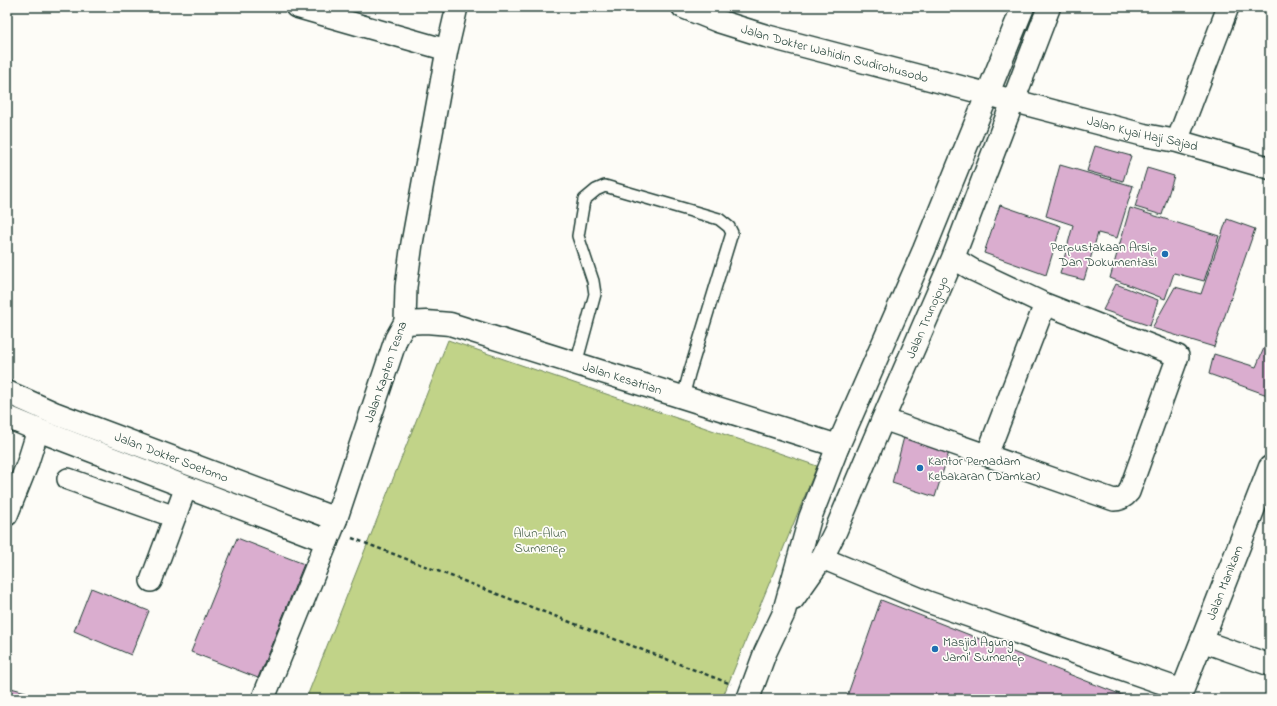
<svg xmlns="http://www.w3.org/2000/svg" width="1277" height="706" font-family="'Indie Flower',sans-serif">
  <rect width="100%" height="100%" fill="#fdfcf7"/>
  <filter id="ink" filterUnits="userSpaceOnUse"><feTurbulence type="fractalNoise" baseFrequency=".025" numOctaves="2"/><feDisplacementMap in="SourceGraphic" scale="8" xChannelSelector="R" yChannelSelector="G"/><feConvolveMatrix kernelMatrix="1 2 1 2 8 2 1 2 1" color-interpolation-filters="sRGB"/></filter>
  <g filter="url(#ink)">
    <path fill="#c1d388" stroke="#70885e" d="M448,340l369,126 -95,233h-416z"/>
    <path fill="#daadcf" stroke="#1f3d34" d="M1095,146l36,10 -8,25 -36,-10z
      M1060,165l73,21 -16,52 -19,-5 -14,47 -24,-6 13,-49 -27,-9z
      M1147,168l27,8 -12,39 -27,-8z
      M1000,205l61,21 -15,49 -62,-22z
      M1130,208l89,28 -15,45 -30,-8 -9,26 -55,-21z
      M1227,219l28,10 -41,118 -62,-19 23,-41 26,7z
      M1116,284l42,16 -8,26 -47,-16z
      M1264,348l6,2v46l-61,-22 5,-20 42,13z
      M904,437l45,15 -14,45 -43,-14z
      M237,538l67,26 -46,114 -67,-26z
      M91,588l58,23 -18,44 -57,-24z
      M881,600l251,99h-286z
      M7,687l19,5 -2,7h-17z"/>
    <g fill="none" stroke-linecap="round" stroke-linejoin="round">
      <g stroke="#1f3d34" stroke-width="14">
        <path id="lane" d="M576,364l19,-70 -2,-13 -15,-45 6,-36 12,-10 9,-4 114,33 10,8 3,6 -43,141 -6,23"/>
      </g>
      <g stroke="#1f3d34" stroke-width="24">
        <path id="street" d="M296,7l151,43
          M1177,141l51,-134
          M405,323l1,-36 6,-44 35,-193 10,-43
          M883,419l231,81c7,0 11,-3 15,-8l49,-136 -133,-52 -72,-34 -20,-12
          M987,455l58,-151
          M68,479l107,38
          M7,515l20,-50 11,-35
          M822,558l106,44 254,88
          M151,581l35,-94
          M1202,641l68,24"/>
      </g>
      <g stroke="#1f3d34" stroke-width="25">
        <g id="secondary">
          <path id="s1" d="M683,7l35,14 48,15 378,99 33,6 93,27"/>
          <path id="s2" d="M7,392l47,21 282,106"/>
          <path d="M7,417l36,15 284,109"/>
          <path id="s3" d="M1179,699l91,-232"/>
        </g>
      </g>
      <g stroke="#1f3d34" stroke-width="25">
        <g id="highway">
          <path id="s4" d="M793,599l29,-41 14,-28 47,-111 70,-161 96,-251"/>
          <path id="s5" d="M263,699l73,-180 60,-180 9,-16 21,-1 24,2 388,122"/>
          <path d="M748,699l17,-46 18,-38 27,-97 28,-72 86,-196 99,-243"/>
        </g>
      </g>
      <path stroke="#1f3d34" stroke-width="2.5" stroke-dasharray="4 3" stroke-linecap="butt" d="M352,538l379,146"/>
      <use href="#lane" stroke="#fdfcf7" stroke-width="11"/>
      <use href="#street" stroke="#fdfcf7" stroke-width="21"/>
      <use href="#secondary" stroke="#fdfcf7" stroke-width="22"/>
      <use href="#highway" stroke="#fdfcf7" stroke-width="22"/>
    </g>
  </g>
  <g fill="#1f6fb2" stroke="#fdfcf7" stroke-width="1.5">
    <circle cx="1165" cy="254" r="4"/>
    <circle cx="920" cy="468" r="4"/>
    <circle cx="935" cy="649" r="4"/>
  </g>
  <g text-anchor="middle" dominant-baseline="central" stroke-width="3.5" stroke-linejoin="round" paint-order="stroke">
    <g font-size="13" fill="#1f3d34" stroke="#fdfcf7">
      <text stroke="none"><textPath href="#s1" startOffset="159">Jalan Dokter Wahidin Sudirohusodo</textPath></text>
      <text stroke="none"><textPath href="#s1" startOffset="477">Jalan Kyai Haji Sajad</textPath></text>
      <text stroke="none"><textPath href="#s4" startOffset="313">Jalan Trunojoyo</textPath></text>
      <text transform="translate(386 372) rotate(-71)">Jalan Kapten Tesna</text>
      <text stroke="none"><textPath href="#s5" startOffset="628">Jalan Kesatrian</textPath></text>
      <text stroke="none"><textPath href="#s2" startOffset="177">Jalan Dokter Soetomo</textPath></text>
      <text stroke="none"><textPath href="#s3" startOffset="125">Jalan Manikam</textPath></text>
    </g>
    <g font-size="13" fill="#1f3d34" stroke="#fdfcf7" text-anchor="start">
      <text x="1157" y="247" text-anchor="end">Perpustakaan Arsip<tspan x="1157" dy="15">Dan Dokumentasi</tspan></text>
      <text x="928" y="461">Kantor Pemadam<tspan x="928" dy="15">Kebakaran (Damkar)</tspan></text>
      <text x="943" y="642">Masjid Agung<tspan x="943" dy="15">Jami' Sumenep</tspan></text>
    </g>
    <g font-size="13" fill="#486249" stroke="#fdfcf7">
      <text x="540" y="533">Alun-Alun<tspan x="540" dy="15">Sumenep</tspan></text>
    </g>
  </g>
  <rect width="1277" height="706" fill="none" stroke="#fdfcf7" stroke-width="24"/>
  <rect x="12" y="12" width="1253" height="682" fill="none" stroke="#1f3d34" stroke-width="1.5" filter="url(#ink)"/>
</svg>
